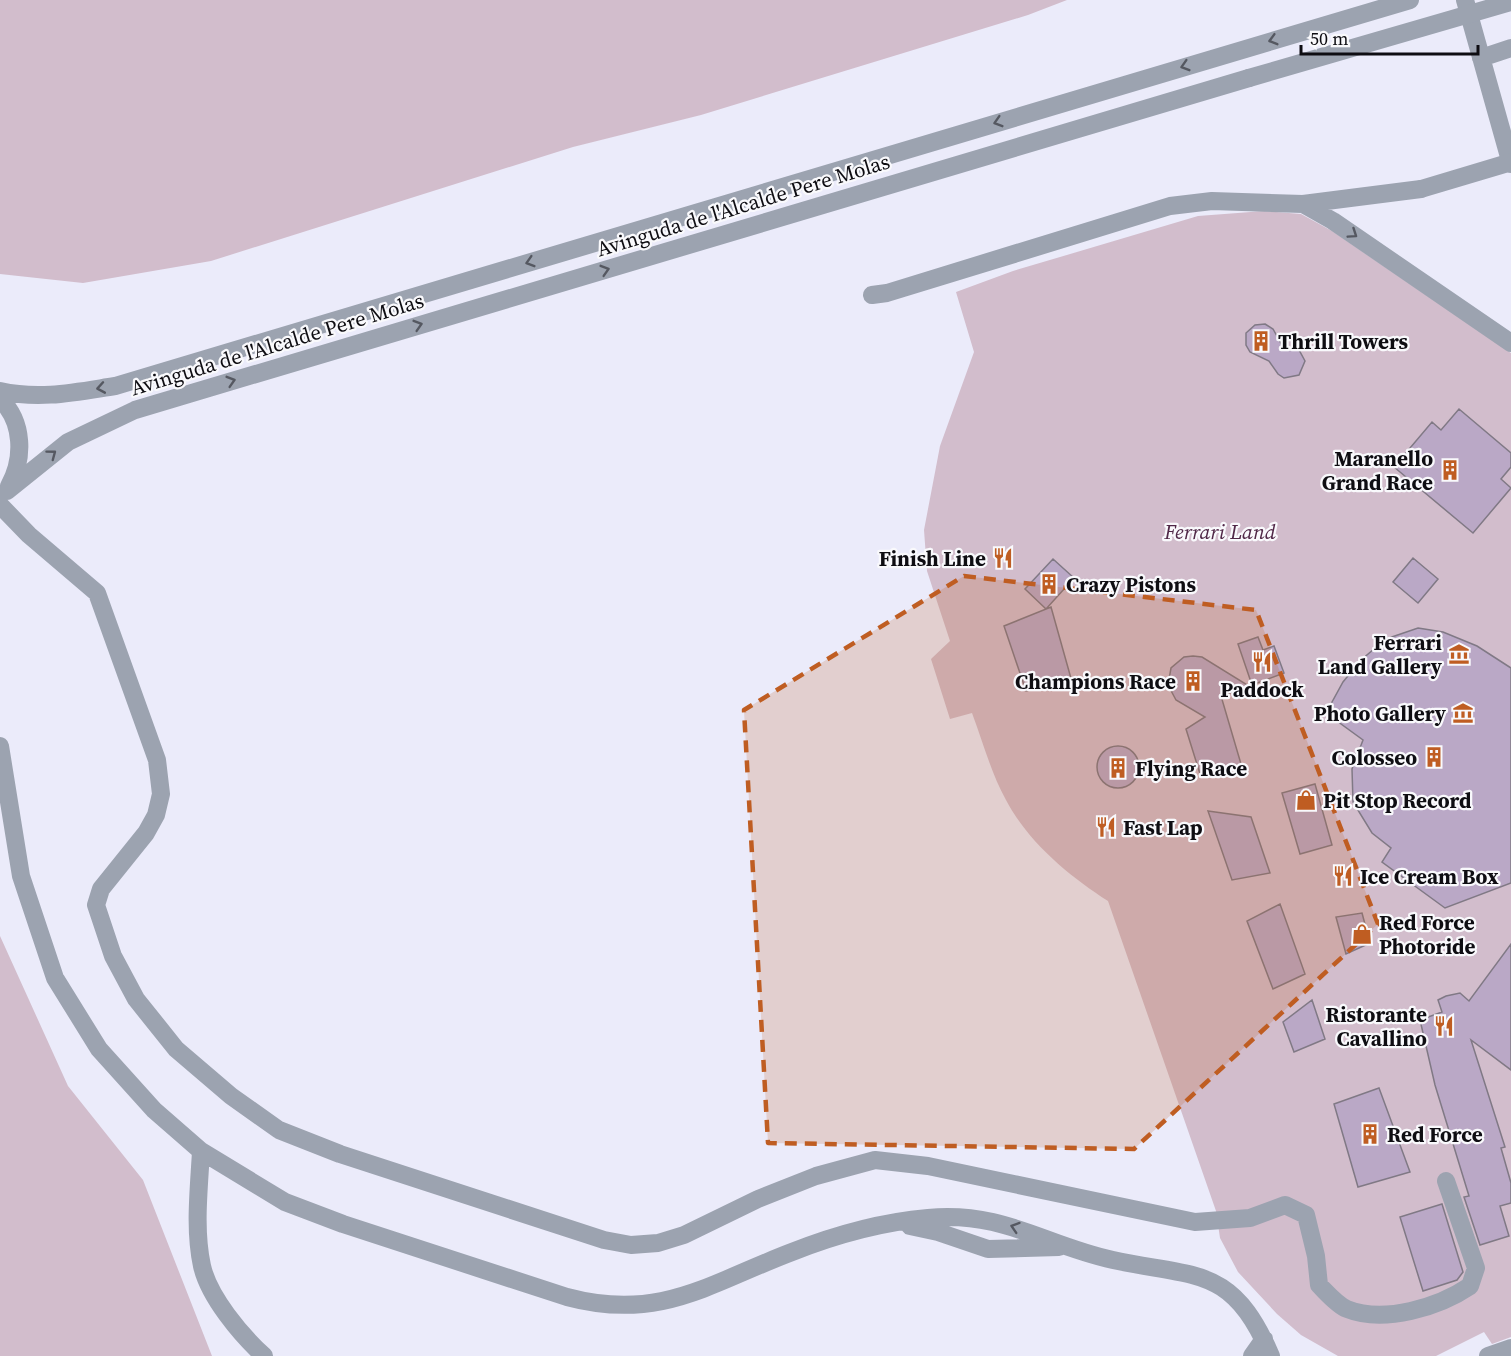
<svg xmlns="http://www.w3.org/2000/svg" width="1511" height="1356" font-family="'Source Serif 4',serif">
  <rect width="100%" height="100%" fill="#ebebfa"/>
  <path fill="#d2bdcc" d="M0,0h1067l-39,15 -327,100 -128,32 -362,114 -128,22 -83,-9z
    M1264,211l37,3 31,17 179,122v984l-19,7 -8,-12 -48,24h-98l-37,-21 -24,-21 -39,-42 -18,-34 -4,-27 -108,-310c-39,-25 -80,-59 -102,-101 -15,-27 -23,-58 -34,-87l-22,6 -19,-60 19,-18 -23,-70 -3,-41 16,-84 34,-94 -18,-60 57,-21 185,-55z
    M0,936l68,150 75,94 69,176h-212z"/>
  <path fill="#baa8c6" stroke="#807985" stroke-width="1.5" d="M1265,324l8,5 9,16 17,5 6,11 -6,14 -15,3 -6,-4 -9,-13 -19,-9 -4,-7v-12l9,-8z
    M1459,409l52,44v14l-10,12 10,9 -38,45 -79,-66 38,-45 9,8z
    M1413,558l25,21 -20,24 -25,-21z
    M1053,559l21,19 -28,31 -21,-20z
    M1051,607l21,75 -46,9 -22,-65z
    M1418,628l25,4 34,14 34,22v215l-66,25 -63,-46 9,-14 -19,-15 -19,-31 -1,-33 11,-29 -37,-27 17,-31 18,-22 25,-21z
    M1258,637l5,13 11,-4 10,27 -32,12 -14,-41z
    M1193,656l9,1 47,29 -28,10 20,68 -40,13 -15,-48 19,-12 -29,-17 -8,-15 3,-17 13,-11z
    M1097 767a21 21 0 1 1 42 0a21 21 0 1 1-42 0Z
    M1315,784l17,61 -32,9 -18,-61z
    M1208,811l43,6 19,56 -38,7z
    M1280,904l25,70 -32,15 -26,-68z
    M1362,913l8,30 -24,11 -10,-37z
    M1511,944v126l-40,-30 34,107 -4,1 10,35v20l-11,3 9,30 -29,9 -16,-48 5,-1 -34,-111 -15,-65 22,-8 -4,-12 8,-4 14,-3 9,8z
    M1312,1000l13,39 -31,13 -11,-30z
    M1379,1088l31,84 -52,15 -24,-83z
    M1442,1204l21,68 -6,8 -34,11 -23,-74z"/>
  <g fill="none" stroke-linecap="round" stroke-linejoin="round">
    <path stroke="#9ca3b0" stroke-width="18" d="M1465,0l46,164
      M1481,58l30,-10
      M1303,204l30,17 178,122
      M872,295l15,-2 283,-87 42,-5 91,3 118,-15
      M0,391c40,9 76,1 115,-5l1295,-386
      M0,399c24,23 24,60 9,87
      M7,491l61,-49 67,-32 1114,-332
      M0,505l29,30 68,58 60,167 4,34 -5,21 -10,18 -45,56 -5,16 17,51 23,43 40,50 55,47 48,34 61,24 264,86 27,5 27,-2 26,-8 74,-36 58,-23 59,-16 53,6 267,56 55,-4 35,-13 21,10 10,41 3,29c8,8 18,20 28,24 37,15 92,-2 123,-23l6,-18 -30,-87
      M0,746l21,130 34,102 44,71 55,61 47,41 84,51 58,22 224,73c93,25 143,-14 225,-45 43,-17 90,-30 136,-34 76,-7 116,27 185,42 84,18 119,5 158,96
      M201,1151c-2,38 -7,78 1,115 7,31 39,69 62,90
      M910,1226l28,6 50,17 71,-2
      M1252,1356l12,-17
      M1488,1356l23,-8"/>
    <path stroke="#9ca3b0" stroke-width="18" d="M1249,78l262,-76
      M1421,189l90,-27"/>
  </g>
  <defs><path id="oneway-chevron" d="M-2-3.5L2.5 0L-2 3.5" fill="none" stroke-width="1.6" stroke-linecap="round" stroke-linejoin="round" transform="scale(1.5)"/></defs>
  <g stroke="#555861">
    <use href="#oneway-chevron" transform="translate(1273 40) rotate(164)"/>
    <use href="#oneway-chevron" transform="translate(1185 66) rotate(163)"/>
    <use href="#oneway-chevron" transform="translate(998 122) rotate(163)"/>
    <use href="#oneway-chevron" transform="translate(1353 234) rotate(34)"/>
    <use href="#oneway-chevron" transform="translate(530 262) rotate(163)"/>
    <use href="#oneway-chevron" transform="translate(605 270) rotate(-17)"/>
    <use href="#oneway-chevron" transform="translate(418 325) rotate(-17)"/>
    <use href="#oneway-chevron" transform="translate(231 381) rotate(-17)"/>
    <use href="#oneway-chevron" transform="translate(101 388) rotate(170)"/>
    <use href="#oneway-chevron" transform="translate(52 454) rotate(-37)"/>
    <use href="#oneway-chevron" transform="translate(1015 1227) rotate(-162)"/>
  </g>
  <path fill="#bf5d22" fill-opacity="0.2" stroke="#bf5d22" stroke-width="4.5" stroke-dasharray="12 8" stroke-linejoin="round" d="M964,576l292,34 122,314 -244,225 -366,-6 -24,-433z"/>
  <defs>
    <g id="building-bare" transform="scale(1.62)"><path d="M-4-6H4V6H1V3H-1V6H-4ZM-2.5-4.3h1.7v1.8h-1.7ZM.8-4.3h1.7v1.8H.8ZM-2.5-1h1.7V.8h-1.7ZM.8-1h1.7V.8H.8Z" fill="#bf5d22" stroke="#f9f9fc" stroke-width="2.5" paint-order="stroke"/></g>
    <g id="restaurant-bare" transform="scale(1.62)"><path d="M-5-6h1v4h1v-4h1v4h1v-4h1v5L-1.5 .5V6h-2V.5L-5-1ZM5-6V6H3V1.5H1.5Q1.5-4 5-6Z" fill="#bf5d22" stroke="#f9f9fc" stroke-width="2.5" paint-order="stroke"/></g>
    <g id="museum-bare" transform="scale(1.62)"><path d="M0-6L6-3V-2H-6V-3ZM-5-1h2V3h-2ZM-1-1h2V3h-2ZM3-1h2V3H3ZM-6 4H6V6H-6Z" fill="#bf5d22" stroke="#f9f9fc" stroke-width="2.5" paint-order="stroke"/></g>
    <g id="shop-bare" transform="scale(1.62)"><path d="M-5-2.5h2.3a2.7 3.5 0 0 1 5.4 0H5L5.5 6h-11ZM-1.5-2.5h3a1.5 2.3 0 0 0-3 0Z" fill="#bf5d22" stroke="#f9f9fc" stroke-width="2.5" paint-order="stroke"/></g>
  </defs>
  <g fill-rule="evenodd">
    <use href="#building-bare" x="1261" y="341"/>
    <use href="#building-bare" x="1450" y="470"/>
    <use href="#restaurant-bare" x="1003" y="558"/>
    <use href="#building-bare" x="1049" y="584"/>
    <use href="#museum-bare" x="1459" y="654"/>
    <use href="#restaurant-bare" x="1262" y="662"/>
    <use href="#building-bare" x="1193" y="681"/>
    <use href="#museum-bare" x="1463" y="713"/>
    <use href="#building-bare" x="1434" y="757"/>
    <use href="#building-bare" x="1118" y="768"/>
    <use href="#shop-bare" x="1306" y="800"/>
    <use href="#restaurant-bare" x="1106" y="827"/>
    <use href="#restaurant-bare" x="1343" y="876"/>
    <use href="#shop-bare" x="1362" y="934"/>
    <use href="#restaurant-bare" x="1444" y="1026"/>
    <use href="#building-bare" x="1370" y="1134"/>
  </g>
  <g text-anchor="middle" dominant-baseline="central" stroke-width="4.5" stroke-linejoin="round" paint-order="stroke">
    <g font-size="21" fill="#0e0d12" stroke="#f9f9fc">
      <text transform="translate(743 205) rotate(-17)">Avinguda de l'Alcalde Pere Molas</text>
      <text transform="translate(277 344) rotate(-17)">Avinguda de l'Alcalde Pere Molas</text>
    </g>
    <g font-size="21" font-weight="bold" fill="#0e0d12" stroke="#f9f9fc" text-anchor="start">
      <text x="1278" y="341">Thrill Towers</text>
      <text x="1433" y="458" text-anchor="end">Maranello<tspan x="1433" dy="24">Grand Race</tspan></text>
      <text x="986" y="558" text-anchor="end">Finish Line</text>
      <text x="1066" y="584">Crazy Pistons</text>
      <text x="1442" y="642" text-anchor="end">Ferrari<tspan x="1442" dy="24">Land Gallery</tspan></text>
      <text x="1176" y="681" text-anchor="end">Champions Race</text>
      <text x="1262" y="689" text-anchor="middle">Paddock</text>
      <text x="1446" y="713" text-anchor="end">Photo Gallery</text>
      <text x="1417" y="757" text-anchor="end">Colosseo</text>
      <text x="1135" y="768">Flying Race</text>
      <text x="1323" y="800">Pit Stop Record</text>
      <text x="1123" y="827">Fast Lap</text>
      <text x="1360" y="876">Ice Cream Box</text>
      <text x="1379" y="922">Red Force<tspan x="1379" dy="24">Photoride</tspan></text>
      <text x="1427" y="1014" text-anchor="end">Ristorante<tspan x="1427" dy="24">Cavallino</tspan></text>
      <text x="1387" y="1134">Red Force</text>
    </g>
    <g font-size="21" font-style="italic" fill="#502747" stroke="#f9f9fc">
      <text x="1220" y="531">Ferrari Land</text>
    </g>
  </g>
  <path d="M1301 45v9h177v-9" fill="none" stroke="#0e0d12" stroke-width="3"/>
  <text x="1310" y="45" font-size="18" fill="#0e0d12" stroke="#f9f9fc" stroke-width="4.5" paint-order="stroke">50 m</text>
</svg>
